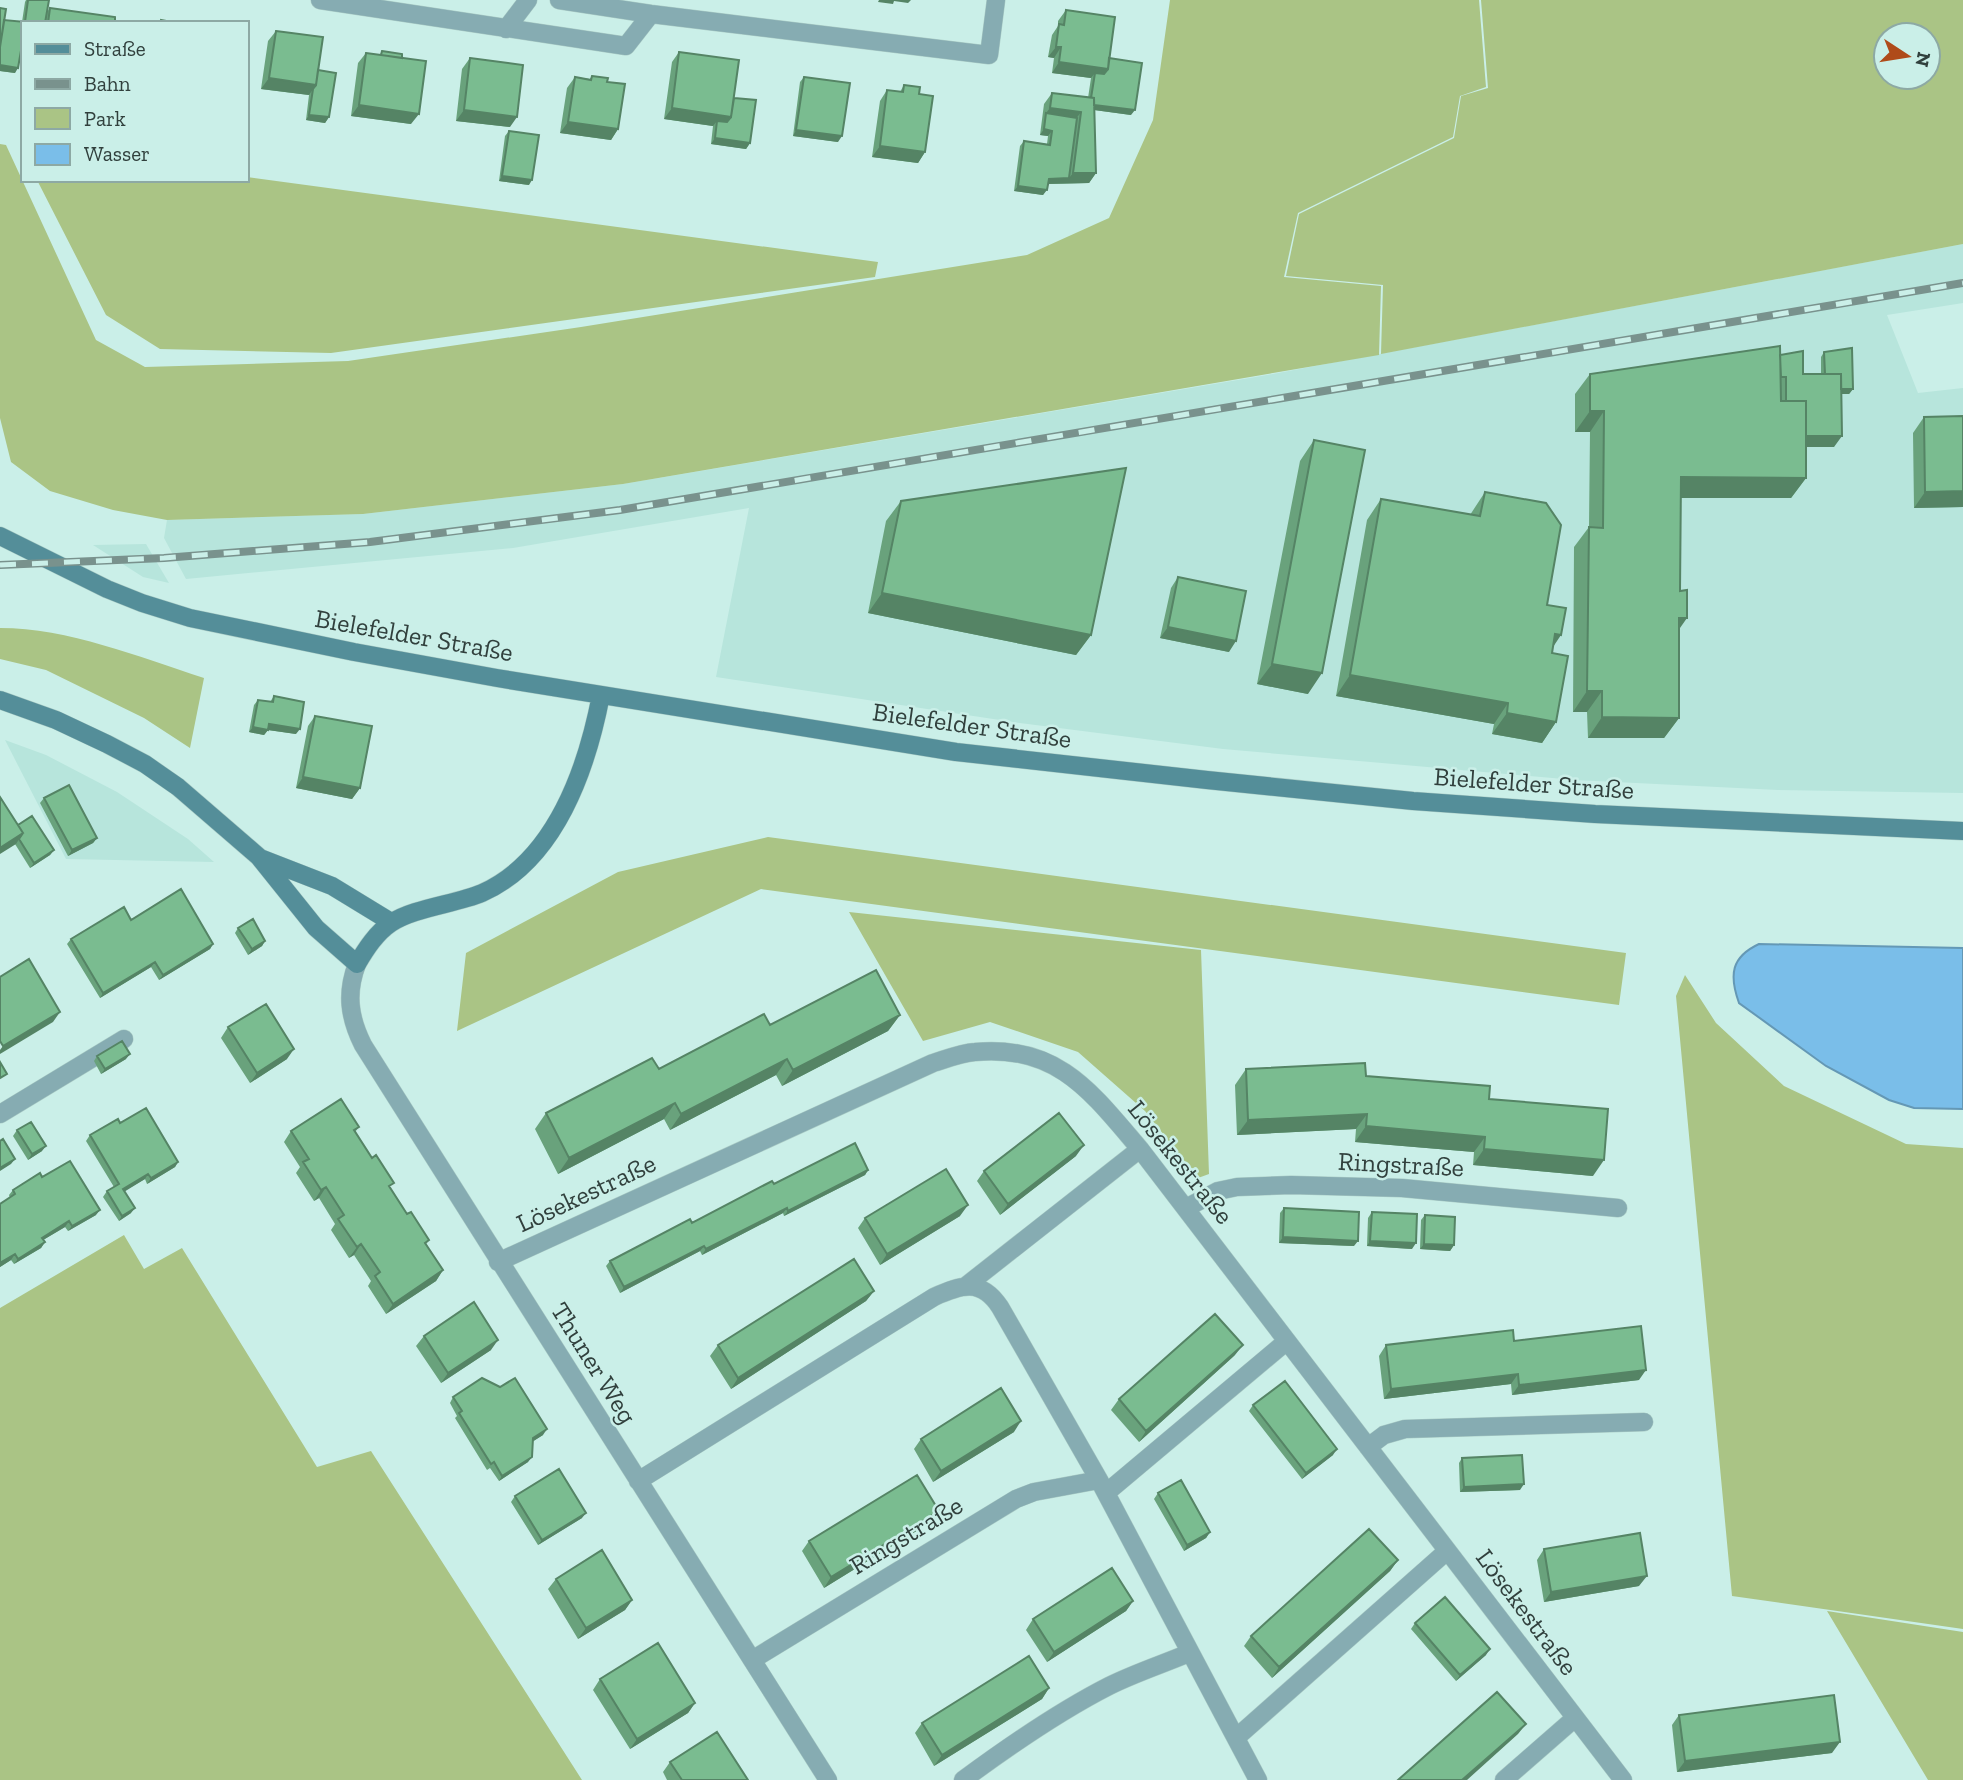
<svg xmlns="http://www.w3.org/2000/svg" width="1963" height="1780" font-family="'Zilla Slab',serif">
  <rect width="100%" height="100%" fill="#caefe8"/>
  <path fill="#b7e5dc" d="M1963,244v59l-76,12 31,78 45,-5v405l-185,-3 -203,-10 -352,-31 -210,-27 -297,-45 33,-169 -236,40 -327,31 -22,-41 3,-18 196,-6 260,-30 644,-109z
    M146,544l23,39 -26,-6 -50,-32z
    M5,740l41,15 71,37 71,47 26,23 -148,-3z"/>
  <path fill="#aac485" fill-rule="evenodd" d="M1170,0h309l7,87 -26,9 -7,41 -155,76 -14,64 97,9 -2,69 -756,129 -260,30 -196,6 -54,-10 -63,-19 -39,-29 -11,-44v-274l6,1 90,195 49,27 203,-6 233,-34 446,-72 82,-37 44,-98z
    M1481,0h482v244l-582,110 2,-69 -97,-9 13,-62 155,-76 7,-42 27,-8zM1886,35h42v42h-42z
    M247,177l631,85 -3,15 -544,76 -171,-4 -54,-34 -69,-135h210z
    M0,628c68,0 139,29 204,50l-14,70 -46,-30 -98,-48 -46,-11z
    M768,837l858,116 -7,52 -858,-116 -304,142 9,-78 152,-81z
    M849,912l352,38 8,224 -11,4 -53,-67 -67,-59 -88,-30 -67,19z
    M1685,975l31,48 68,63 122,58 57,4v481l-231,-33 -56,-600z
    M124,1235l20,34 38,-21 135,219 54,-16 211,329h-582v-472z
    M1827,1611l136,21v148h-35z"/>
  <path fill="#7abee9" stroke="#6498b5" stroke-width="2" d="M1759,944l204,4v161l-49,-1 -25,-8 -63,-34 -87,-63c-10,-28 -8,-46 20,-59z"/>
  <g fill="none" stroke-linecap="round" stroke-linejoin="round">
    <g stroke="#abccc6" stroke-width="19">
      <path id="minor" d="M320,0l306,46 25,-32
        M559,0l92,14 338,41 7,-55
        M506,29l22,-29
        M357,964c-11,29 -8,53 6,81l465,735
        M0,1114l124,-75
        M1186,1208l32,-17 19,-4 54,-2 111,3 216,20
        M498,1262l435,-199c13,-4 28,-10 42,-11 83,-8 117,41 165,97l483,631
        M967,1285l173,-136
        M1368,1447l16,-12 21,-6 239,-7
        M638,1481l296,-184c27,-12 47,-19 66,10l99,173 159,300
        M1106,1493l181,-152
        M752,1660l264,-161 18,-7 65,-12
        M1237,1737l210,-186
        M963,1780c46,-34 95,-68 146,-94 26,-13 54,-22 80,-33
        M1504,1780l71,-62"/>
    </g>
    <g stroke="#abccc6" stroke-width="19">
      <path id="secondary" d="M0,536l107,53 35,14 48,15 164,34 143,26 459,74 251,28 206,21 182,13 368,17
        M0,700l56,20 51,24 38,20 33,23 81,70 57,71 41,36c9,-15 19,-31 34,-41 22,-15 65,-19 91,-30 74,-33 105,-125 119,-198
        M260,858l72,28 59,36"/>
    </g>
    <use href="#minor" stroke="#86acb2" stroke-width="18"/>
    <use href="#secondary" stroke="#548e99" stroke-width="18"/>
    <g stroke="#79928d" stroke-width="8">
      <path id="rail" d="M0,565l164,-7 206,-16 250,-32 1343,-227"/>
    </g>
    <use href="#rail" stroke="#caefe8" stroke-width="5" stroke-dasharray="16" stroke-linecap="butt"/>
  </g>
  <path fill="#69a27c" d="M26,0h23l-2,12 3,-4 65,15h-92l-8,50 -15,-2v-63l4,12 18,2 3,-20z
    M1066,10l43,48 22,57 -37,-5 2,63 -7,10 -41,1 -5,11 -29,-4 6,-45 4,-5 23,3 1,-8 -8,-1 4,-31 8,-11 36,5 3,-20 -39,-5 2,-15 -6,-1 4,-22 6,-9v-5z
    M276,31l42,39 11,47 -4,6 -19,-3 3,-25 -48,-6 7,-48z
    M382,51l20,7 9,66 -60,-8 7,-53 8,-10 14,2z
    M679,52l55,46 16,45 -4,6 -35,-5 2,-18 -49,-7 8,-57z
    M470,58l40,69 -54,-6 6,-52z
    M592,76l15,6 11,47 -7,11 -51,-7 7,-45 8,-11 15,2z
    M804,77l34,65 -45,-6 7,-54z
    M904,85l15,9 6,58 -7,11 -46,-6 8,-56 7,-11 13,2z
    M509,131l20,54 -30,-4 6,-45z
    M1824,352l29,37 -4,5h-8l-7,53h-28v31l-15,20h-110l-2,220 -15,20h-76l-1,-26h-14l1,-165 15,-20 1,-95h-15v-38l15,-20h231v-17z
    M1963,416v91l-49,1 -1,-75 11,-16z
    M1314,440l-6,254 -51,-10 43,-223z
    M1485,492l62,113 6,42 -1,6 4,69 -14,21 -50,-9 2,-10 -158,-28 31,-176 14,-21 89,16z
    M901,501l190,134 -15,20 -208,-42 18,-92z
    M1178,577l51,75 -69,-14 11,-50z
    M274,696l22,38 -28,-4 -4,5 -15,-3 5,-27 4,-5 12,2z
    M315,716l45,72 -8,11 -56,-11 12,-62z
    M44,798l53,40 -4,5 -25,13 -28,-53z
    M18,825l36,25 -4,5 -20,13 -15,-24z
    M238,928l27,13 -3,5 -14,9 -13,-22z
    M71,939l142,5 -3,5 -51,31 -8,-13 -51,31 -33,-54z
    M900,1015l-12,16 -106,55 -6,-11 -106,55 -6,-11 -106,55 -23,-45 11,-16 224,-88z
    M228,1027l59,32 -37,24 -29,-45z
    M97,1056l29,3 -25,15 -7,-13z
    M1246,1069l120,7 123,23 104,77 -120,-11 1,-13 -119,-10 1,-13 -119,6 -2,-50z
    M120,1123l58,39 -3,5 -28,17 -2,-5 -21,12 7,22 -12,8 -16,-24 4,-6 7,-4 -28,-46 4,-6z
    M359,1127l-4,5 52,82 22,26 -3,4 17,26 -7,11 -50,33 -18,-28 3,-5 -17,-26 -5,3 -18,-28 4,-6 -16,-26 -5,3 -18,-28 4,-6 -16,-25 7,-11z
    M17,1130l25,21 -14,9 -15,-24z
    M1076,1156l-76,59 -23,-34 7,-10z
    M868,1170l-3,5 -81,41 -1,-3 -81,42 -2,-4 -80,42 -14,-27 4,-5 164,-77z
    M42,1177l54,38 -28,16 -3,-4 -22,13 2,2 -4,6 -27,16 -3,-4 -11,7v-63l10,-6 -1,-3 4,-5z
    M1284,1208l70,38 -75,-3 1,-30z
    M1372,1212l40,37 -45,-3 1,-28z
    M1425,1215l29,30 -4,6 -30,-2 1,-29z
    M960,1216l-80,49 -22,-37 7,-10z
    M874,1291l-8,10 -135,88 -21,-33 8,-11z
    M424,1336l67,14 -50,33 -25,-37z
    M1514,1341l125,39 -127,15 -1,-11 -127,15 -5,-43 7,-11z
    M1235,1355l-96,87 -28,-32 8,-11z
    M453,1397l90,38 -10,6 -5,21 -29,19 -9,-13 -3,2 -32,-52 2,-2 -7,-13z
    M1253,1405l80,50 -31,24 -53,-68z
    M1014,1432l-81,50 -19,-33 7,-10z
    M1462,1458l58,32 -60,2 -1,-29z
    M1158,1493l52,39 -4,6 -22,13 -30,-52z
    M515,1496l67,22 -44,27 -27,-43z
    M931,1522l-107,66 -22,-37 7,-10z
    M1544,1549l95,37 -95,16 -7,-42z
    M1398,1560l-8,11 -118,107 -28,-32 7,-10z
    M556,1579l76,21 -7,10 -47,29 -30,-50z
    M1133,1601l-7,10 -79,51 -21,-32 7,-11z
    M1415,1623l71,32 -30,26 -45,-52z
    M600,1679l95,24 -7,10 -58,36 -37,-59z
    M1049,1688l-7,11 -108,67 -19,-33 7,-10z
    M1679,1715l153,38 -155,19 -5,-47z
    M670,1762l78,18h-81l-4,-8z"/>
  <path fill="#558465" d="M879,0h32l-3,3 -14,-2 -1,3 -15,-2z
    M1056,47h5l-7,11 -6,-1z
    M1059,62l49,7 -8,10 -5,-6 -4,5 -39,-5z
    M0,65l18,3 -3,5 -15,-2z
    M269,78l47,7 -7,10 -48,-6z
    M1090,104l45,6 -4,5 -44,-6z
    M359,105l60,9 -8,10 -60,-8z
    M672,108l59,9 -8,10 -6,-6 -4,5 -49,-7z
    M1050,108l31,4 -8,11 -27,-10z
    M464,110l53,7 -7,10 -54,-6z
    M309,115l20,2 -4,6 -19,-3z
    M568,122l50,7 -7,11 -51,-7z
    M1044,129l8,2 -4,5 -8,-1z
    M796,130l46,6 -4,6 -45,-6z
    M715,138l35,5 -4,6 -35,-5z
    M880,146l45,6 -7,11 -46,-6z
    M1073,173h23l-7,10 -44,1 4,-5 20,-1z
    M502,176l30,4 -3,5 -30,-4z
    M1018,186l29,4 -4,5 -29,-4z
    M1838,389h15l-4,5h-15z
    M1590,411h14l-14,21h-15z
    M1799,436h43l-8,11h-42z
    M1681,477l125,1 -15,20h-124z
    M1963,491v16l-49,1 11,-16z
    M882,593l209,42 -15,20 -208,-42z
    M1679,618h8l-14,20z
    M1168,627l68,14 -7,11 -69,-14z
    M1555,634l6,1 -14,21z
    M1272,664l50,9 -14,21 -51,-10z
    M1350,675l158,28 -14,21 -158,-28z
    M1587,691h15l-15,21h-14z
    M1507,713l49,9 -14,21 -50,-9z
    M1602,717l77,1 -15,20h-76z
    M269,724l31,5 -4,5 -28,-4 -4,5 -15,-3 4,-5z
    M303,777l57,11 -8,11 -56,-11z
    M23,833l-7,11 -16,10v-6z
    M97,838l-4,5 -25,13 4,-6z
    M54,850l-4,5 -20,13 4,-5z
    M265,941l-3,5 -14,9 4,-6z
    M213,944l-3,5 -51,31 4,-5z
    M155,962l-4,5 -51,31 3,-5z
    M60,1012l-7,10 -53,32v-4l3,-4z
    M900,1015l-12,16 -106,55 11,-16z
    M294,1049l-7,10 -37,24 7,-10z
    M130,1054l-4,5 -25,15 4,-5z
    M787,1059l-11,16 -106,55 11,-16z
    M675,1103l-11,16 -106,55 11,-16z
    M1367,1114l-11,15 -119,6 11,-15z
    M1366,1126l119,11 -11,15 -119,-10z
    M1084,1145l-8,11 -76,59 8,-11z
    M46,1146l-4,5 -14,9 4,-6z
    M1484,1149l120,11 -11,16 -120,-11z
    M15,1159l-4,5 -11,7v-3z
    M178,1162l-3,5 -28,17 4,-6z
    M868,1170l-3,5 -81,41 4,-5z
    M148,1174l-3,5 -26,16 4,-6z
    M326,1187l-7,11 -5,3 7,-11z
    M968,1205l-8,11 -80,49 7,-11z
    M135,1208l-4,5 -12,8 3,-5z
    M787,1208l-4,5 -81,42 4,-6z
    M100,1210l-4,5 -28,16 4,-5z
    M69,1221l-4,6 -27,16 4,-5z
    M1283,1237l75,4 -4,5 -75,-3z
    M1370,1241l46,2 -4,6 -45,-3z
    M45,1242l-4,6 -27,16 4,-5z
    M361,1244l-7,11 -5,3 8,-11z
    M1424,1244l30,1 -4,6 -30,-2z
    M704,1246l-4,5 -80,42 4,-6z
    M15,1254l-4,6 -11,7v-4z
    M443,1270l-7,11 -50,33 7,-10z
    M874,1291l-8,10 -135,88 7,-11z
    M498,1340l-7,10 -50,33 7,-10z
    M1243,1345l-8,10 -96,87 7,-11z
    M1646,1370l-7,10 -127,15 7,-10z
    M1518,1374l-7,10 -127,15 7,-10z
    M1021,1421l-7,11 -81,50 8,-11z
    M547,1429l-4,6 -14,9 4,-6z
    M1337,1449l-4,6 -31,24 4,-6z
    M532,1457l-4,5 -29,19 3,-5z
    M1524,1484l-4,6 -60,2 4,-5z
    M939,1511l-8,11 -107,66 7,-11z
    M586,1513l-4,5 -44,27 4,-5z
    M1210,1532l-4,6 -22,13 3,-6z
    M1398,1560l-8,11 -118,107 7,-11z
    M1647,1576l-8,10 -95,16 7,-10z
    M632,1600l-7,10 -47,29 8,-11z
    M1133,1601l-7,10 -79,51 7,-10z
    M1490,1649l-4,6 -30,26 4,-6z
    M1049,1688l-7,11 -108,67 8,-11z
    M695,1703l-7,10 -58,36 7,-10z
    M1526,1724l-8,10 -51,46h-5z
    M1840,1742l-8,11 -155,19 8,-11z"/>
  <path fill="#7abc90" stroke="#558465" stroke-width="2" d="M28,0h21l-4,23h-22v16l-5,29 -18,-3v-18l4,-27 21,2z
    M0,8l6,1 -6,38z
    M50,8l65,9v6h-67z
    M1066,10l49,7 -7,52 -49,-7 2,-15h-5l3,-23 5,1z
    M161,20l16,3h-17z
    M276,31l47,6 -7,48 -47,-7z
    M382,51l20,3v4l-21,-3z
    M679,52l60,8 -8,57 -59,-9z
    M366,53l60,8 -7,53 -60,-9z
    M470,58l53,7 -6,52 -53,-7z
    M1109,58l33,5 -7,47 -41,-5v-7h-3l4,-25 9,1 4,-5z
    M318,70l18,3 -7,44 -20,-2 4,-26 3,-4z
    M592,76l16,2 -1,4 18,2 -7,45 -50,-7 7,-45 16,3z
    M804,77l46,6 -8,53 -46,-6z
    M904,85l16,2 -1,7 14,2 -8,56 -45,-6 7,-56 16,2z
    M1052,93l42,5 2,75h-23l8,-61 -31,-4z
    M734,98l22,2 -6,43 -35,-5 2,-17 10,1 4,-5z
    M1046,113l31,5 -8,60 -20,1 -2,11 -29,-4 6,-45 26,4 2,-14 -8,-2z
    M509,131l30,4 -7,45 -30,-4z
    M1780,346l1,55h25v77l-125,-1 -1,114 7,-1v28h-8v100l-77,-1v-26h-15l2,-164 14,1 1,-117h-14v-37z
    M1852,348l1,41h-12v-15h-16l-1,-22z
    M1803,351v23h38l1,62h-36v-35h-20v-24h-5l-1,-22z
    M1963,416v75l-38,1 -1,-75z
    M1314,440l51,10 -43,223 -50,-9z
    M1126,468l-35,167 -209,-42 19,-92z
    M1485,492l61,11 15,22 -14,80 19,3 -5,27 -6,-1 -3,19 16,3 -12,66 -49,-9 1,-10 -158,-28 31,-176 99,17z
    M1178,577l68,14 -10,50 -68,-14z
    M274,696l30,6 -4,27 -31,-5 -1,6 -15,-3 5,-27 15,2z
    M315,716l57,10 -12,62 -57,-11z
    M69,785l28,53 -25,12 -28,-52z
    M0,797l23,36 -23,15z
    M32,816l22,34 -20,13 -15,-24 4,-6 -5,-8z
    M181,889l32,55 -50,31 -8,-13 -52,31 -32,-54 53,-32 7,13z
    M253,919l12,22 -13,8 -14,-21z
    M29,959l31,53 -57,34 -3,-5v-64z
    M876,970l24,45 -107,55 -6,-11 -106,55 -6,-11 -106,55 -23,-45 106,-55 7,11 105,-55 6,11z
    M266,1004l28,45 -37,24 -29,-46z
    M122,1041l8,13 -25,15 -8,-13z
    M0,1062l7,12 -7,4z
    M1365,1063l1,13 124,10 -1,13 119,10 -4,51 -120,-11 1,-12 -119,-11 1,-12 -119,6 -2,-51z
    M341,1099l18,28 -5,3 18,28 4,-3 18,28 -5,3 18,28 4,-2 18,28 -4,3 18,27 -50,34 -18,-28 5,-4 -19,-28 -4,3 -19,-28 6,-4 -18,-28 -5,3 -18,-28 6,-3 -18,-28z
    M146,1108l32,54 -27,16 -3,-4 -25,15 12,19 -13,8 -15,-25 12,-7 -29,-49 28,-16 2,4z
    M1059,1113l25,32 -76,59 -24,-33z
    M31,1122l15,24 -14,8 -15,-24z
    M3,1139l12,20 -15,9v-27z
    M855,1143l13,27 -80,41 -1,-3 -81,41 -2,-3 -80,41 -14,-26 80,-42 2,4 80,-42 2,3z
    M70,1161l30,49 -28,16 -3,-5 -27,17 3,4 -27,17 -3,-5 -15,9v-59l15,-10 -2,-4 27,-17 2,4z
    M946,1169l22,36 -81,49 -22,-36z
    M1284,1208l75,4 -1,29 -75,-4z
    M1372,1212l45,2 -1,29 -46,-2z
    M1425,1215l30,2 -1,28 -30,-1z
    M854,1259l20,32 -136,87 -20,-33z
    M474,1302l24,38 -50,33 -24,-37z
    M1215,1314l28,31 -97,86 -27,-32z
    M1641,1326l5,44 -127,15 -1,-11 -127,15 -5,-44 127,-15 1,11z
    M482,1378l18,9 15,-9 32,51 -14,9 -1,19 -30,19 -8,-14 -3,2 -32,-51 3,-2 -9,-14z
    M1285,1381l52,68 -31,24 -53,-68z
    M1001,1388l20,33 -80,50 -20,-32z
    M1522,1455l2,29 -60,3 -2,-29z
    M559,1469l27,44 -44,27 -27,-44z
    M917,1475l22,36 -108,66 -22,-36z
    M1181,1480l29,52 -23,13 -29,-52z
    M1369,1529l29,31 -119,107 -28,-31z
    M1640,1533l7,43 -96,16 -7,-43z
    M602,1550l30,50 -46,28 -30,-49z
    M1112,1568l21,33 -79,51 -21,-33z
    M1445,1597l45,52 -30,26 -45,-52z
    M658,1643l37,60 -58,36 -37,-60z
    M1029,1656l20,32 -107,67 -20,-32z
    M1497,1692l29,32 -64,56h-64z
    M1834,1695l6,47 -155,19 -6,-46z
    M717,1732l31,48h-66l-12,-18z"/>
  <g text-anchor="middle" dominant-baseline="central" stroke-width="5" stroke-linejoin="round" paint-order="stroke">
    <g font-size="26" fill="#31403d" stroke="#caefe8">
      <text transform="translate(414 635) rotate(10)">Bielefelder Straße</text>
      <text transform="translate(972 725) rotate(8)">Bielefelder Straße</text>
      <text transform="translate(1534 783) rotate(4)">Bielefelder Straße</text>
      <text transform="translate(1181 1162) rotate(51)">Lösekestraße</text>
      <text transform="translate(1401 1164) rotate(3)">Ringstraße</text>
      <text transform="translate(586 1193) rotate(-25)">Lösekestraße</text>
      <text transform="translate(594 1363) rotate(58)">Thuner Weg</text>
      <text transform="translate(906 1535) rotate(-31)">Ringstraße</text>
      <text transform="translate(1527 1612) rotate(53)">Lösekestraße</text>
    </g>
  </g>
  <rect x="21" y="21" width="228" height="161" fill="#caefe8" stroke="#8da9a4" stroke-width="2"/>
  <rect x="35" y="44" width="35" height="10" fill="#548e99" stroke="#8da9a4" stroke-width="2"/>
  <text x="84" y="56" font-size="21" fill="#31403d">Straße</text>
  <rect x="35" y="79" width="35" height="10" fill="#79928d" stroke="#8da9a4" stroke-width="2"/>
  <text x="84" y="91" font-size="21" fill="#31403d">Bahn</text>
  <rect x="35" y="108" width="35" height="21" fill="#aac485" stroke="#8da9a4" stroke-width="2"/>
  <text x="84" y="126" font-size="21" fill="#31403d">Park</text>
  <rect x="35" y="144" width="35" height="21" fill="#7abee9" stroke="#8da9a4" stroke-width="2"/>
  <text x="84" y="161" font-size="21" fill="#31403d">Wasser</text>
  <g transform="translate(1907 56) rotate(102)"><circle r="33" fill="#caefe8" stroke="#8da9a4" stroke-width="2"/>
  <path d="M0-5L12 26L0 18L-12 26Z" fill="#af4b19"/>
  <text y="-10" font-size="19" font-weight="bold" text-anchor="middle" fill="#31403d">N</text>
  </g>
</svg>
